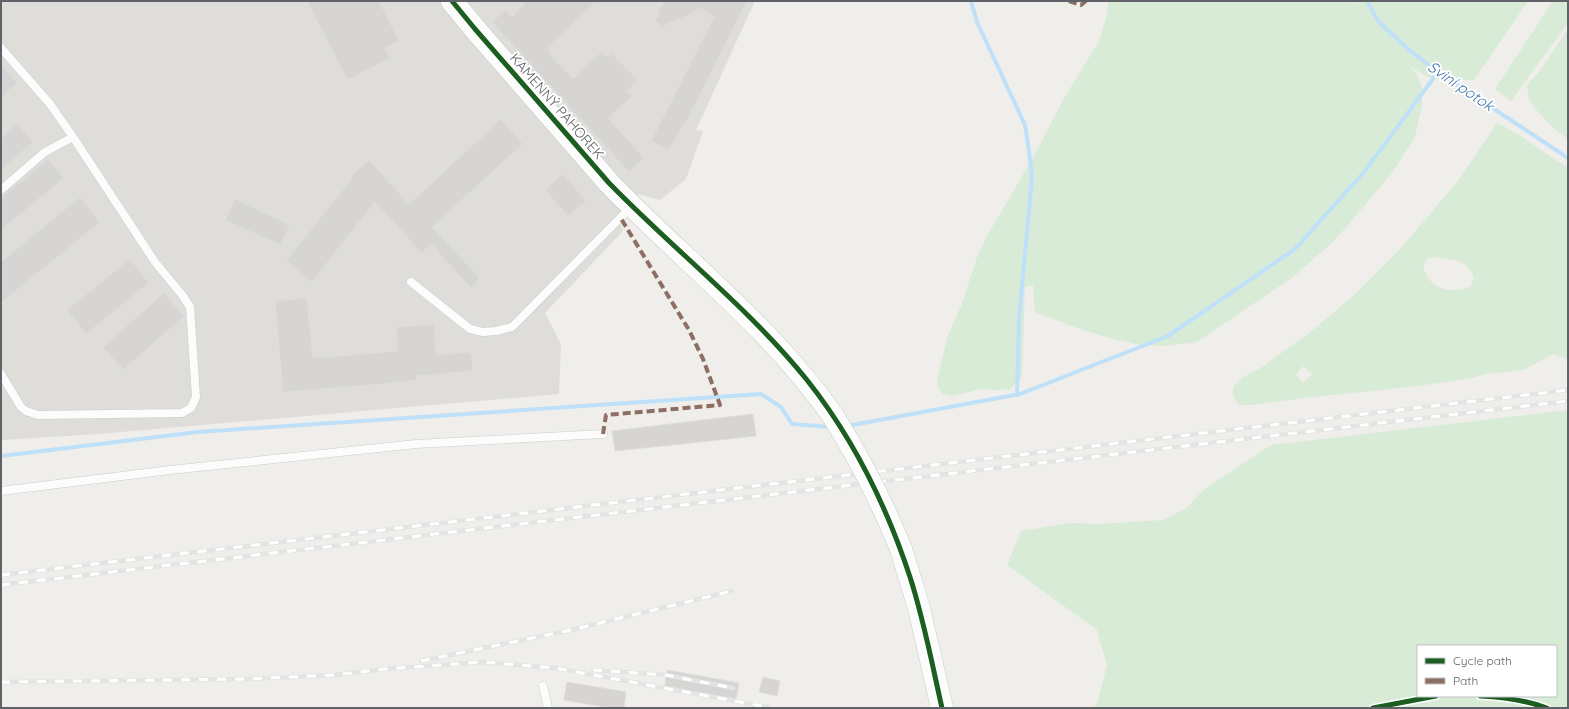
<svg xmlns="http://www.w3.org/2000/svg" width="1569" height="709" font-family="Quicksand,sans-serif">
  <rect width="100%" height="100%" fill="#efeeea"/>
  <path fill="#dfddda" d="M1,1h754l-59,129 7,1 -17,48 -26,21 -22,-6 -20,23 5,14 -78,82 16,31 -2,50 -461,40 -97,6z"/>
  <path fill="#d8ebd6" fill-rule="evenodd" d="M1109,1h249l3,6 -2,-6h169l-54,79 -43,-1 -20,-12 7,10 4,11v17l-7,32 -23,36 -57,67 -42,37 -96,65 -32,4 -26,-1 -26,-6 -36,-11 -42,-16 -2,-27 -8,2 -3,90 -12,12 -12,1 -16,-1 -30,7 -9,-2 -5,-6 -1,-7 11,-46 13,-29 16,-49 11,-23 46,-78 29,-56 36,-59 7,-23z
    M1553,1h15v22l-57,78 -16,-12z
    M1568,29v111l-23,-20 -16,-19 -2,-16 13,-14z
    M1497,123l19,10 52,35v192l-5,-3 -10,-3 -29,16 -38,4 -15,4 -53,8 -113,12 -54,7h-13l-5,-10v-8l10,-10 16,-8 50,-36 44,-37 49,-49 56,-66zM1437,257c19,4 28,1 37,20 -1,3 -2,7 -4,9 -4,3 -11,4 -15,4 -17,1 -28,-9 -32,-24l5,-8zM1303,366l9,8 -9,9 -7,-8z
    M1568,410v298h-476l5,-4 10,-39 -10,-35 -90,-65 14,-34 49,-8 29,1 65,-4 24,-13 15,-17 68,-45zM1418,646h138v50h-138z"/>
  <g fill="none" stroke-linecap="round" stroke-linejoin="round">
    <path stroke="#bfe0f9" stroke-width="4" d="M971,1l6,21 48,103 4,26 3,27 -13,141 -2,76
      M1367,1l11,20 31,29 29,22 130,86
      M847,426l173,-32 148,-58 127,-87 69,-77 74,-100
      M1,456l197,-24 563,-38 20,13 11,17 39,3"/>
  </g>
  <path fill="#d6d5d3" stroke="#deddd9" d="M307,1h72l20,40 -14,7 5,10 -43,22z
    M527,1h69l-49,47 5,5 -2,2 23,24 29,-28 5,6 4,-4 27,27 -11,11 5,5 -24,22 36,40 -15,14 -137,-150 13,-12 7,7z
    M666,1h81l-62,123 -1,-1 -15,27 -18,-9 63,-124 -14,-10 -7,6 -26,11 -3,3 -9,-7 5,-6 -3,-1z
    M1,64l16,19 -16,14z
    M501,119l22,25 -91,83 48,51 -9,10 -40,-44 -9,9 -47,-51 -63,80 -26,-21 66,-83 -1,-2 18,-16 40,44z
    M17,124l16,18 -32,28v-32z
    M48,159l16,19 -63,52v-32z
    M563,174l23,27 -18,15 -23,-26z
    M80,197l20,25 -99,81v-41z
    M235,199l55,26 -10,20 -55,-25z
    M130,259l19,24 -63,51 -19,-24z
    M164,293l20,23 -61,54 -20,-23z
    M307,298l6,60 85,-7 -2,-24 38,-3 2,31 35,-3 2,19 -57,5 1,4 -24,2 1,1 -111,9 -8,-91z
    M753,414l3,22 -141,15 -3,-20z
    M667,670l72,13 -3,16 -71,-13z
    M763,677l17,4 -3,15 -18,-4z
    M567,682l59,10 -2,16h-13l-47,-8z"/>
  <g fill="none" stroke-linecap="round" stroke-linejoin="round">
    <g stroke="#cbcccc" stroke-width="9">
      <path id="lane" d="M1,48l49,56 23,33 82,125 28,34 7,11 6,90 -5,11 -9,5 -144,2 -12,-4 -5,-4 -20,-33
        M1,190l44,-38 28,-15
        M411,282l59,47 13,3 13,-1 16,-4 119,-120
        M1,491l169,-21 246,-26 187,-10
        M543,686l5,22"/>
    </g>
    <g stroke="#cacacb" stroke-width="23">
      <path id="secondary" d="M452,1l23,28 134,154c75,78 162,144 224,233
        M901,549l18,59 23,100"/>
    </g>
    <use href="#lane" stroke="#fdfcfc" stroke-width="8"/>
    <use href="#secondary" stroke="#fdfcfc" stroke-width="22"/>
    <g stroke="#e4e4e4" stroke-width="4.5">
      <path id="rail" d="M1,575l1567,-185
        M1,585l1567,-184
        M421,661l150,-31 161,-39
        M593,670l73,5 67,13
        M1,682l245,-3 88,-4 51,-6 97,-7 73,6 218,40"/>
    </g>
    <use href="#rail" stroke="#fff" stroke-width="3" stroke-dasharray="9" stroke-linecap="butt"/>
    <g stroke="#cacacb" stroke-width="23" stroke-linecap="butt">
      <path id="secondary-bridge" d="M833,416c27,43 49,86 68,133"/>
    </g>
    <use href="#secondary-bridge" stroke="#fdfcfc" stroke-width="22"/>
    <path stroke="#8d6e63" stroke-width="4" stroke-dasharray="8 4" stroke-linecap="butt" d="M1069,1l12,4 5,-4
      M603,434l3,-19 114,-10 -17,-46 -14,-29 -69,-113"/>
    <g stroke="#fff" stroke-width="8">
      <path id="cycleway" d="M452,1l23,28 134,154c65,67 139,124 198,197 46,58 80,127 103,197 14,43 22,87 32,131
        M1480,696c24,1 45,4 67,12
        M1373,708l63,-12"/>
    </g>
    <use href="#cycleway" stroke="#1b5e20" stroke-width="5"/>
  </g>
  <g text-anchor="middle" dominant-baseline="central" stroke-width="4" stroke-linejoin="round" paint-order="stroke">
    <g font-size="14" fill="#5f6368" stroke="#fff">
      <text transform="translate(557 106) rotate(49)">KAMENNÝ PAHOREK</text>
    </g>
    <g font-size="15" font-style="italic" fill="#4174aa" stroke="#fff">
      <text transform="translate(1461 86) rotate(34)">Sviní potok</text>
    </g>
  </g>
  <rect width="1569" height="709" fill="none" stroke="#5f6368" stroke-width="4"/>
  <rect x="1417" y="645" width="140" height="52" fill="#ffffff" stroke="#bfc1c3"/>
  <rect x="1425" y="658" width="20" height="6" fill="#1b5e20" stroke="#bfc1c3"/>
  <text x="1453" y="665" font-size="12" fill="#5f6368">Cycle path</text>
  <rect x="1425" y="678" width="20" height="6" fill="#8d6e63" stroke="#bfc1c3"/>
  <text x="1453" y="685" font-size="12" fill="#5f6368">Path</text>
</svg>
